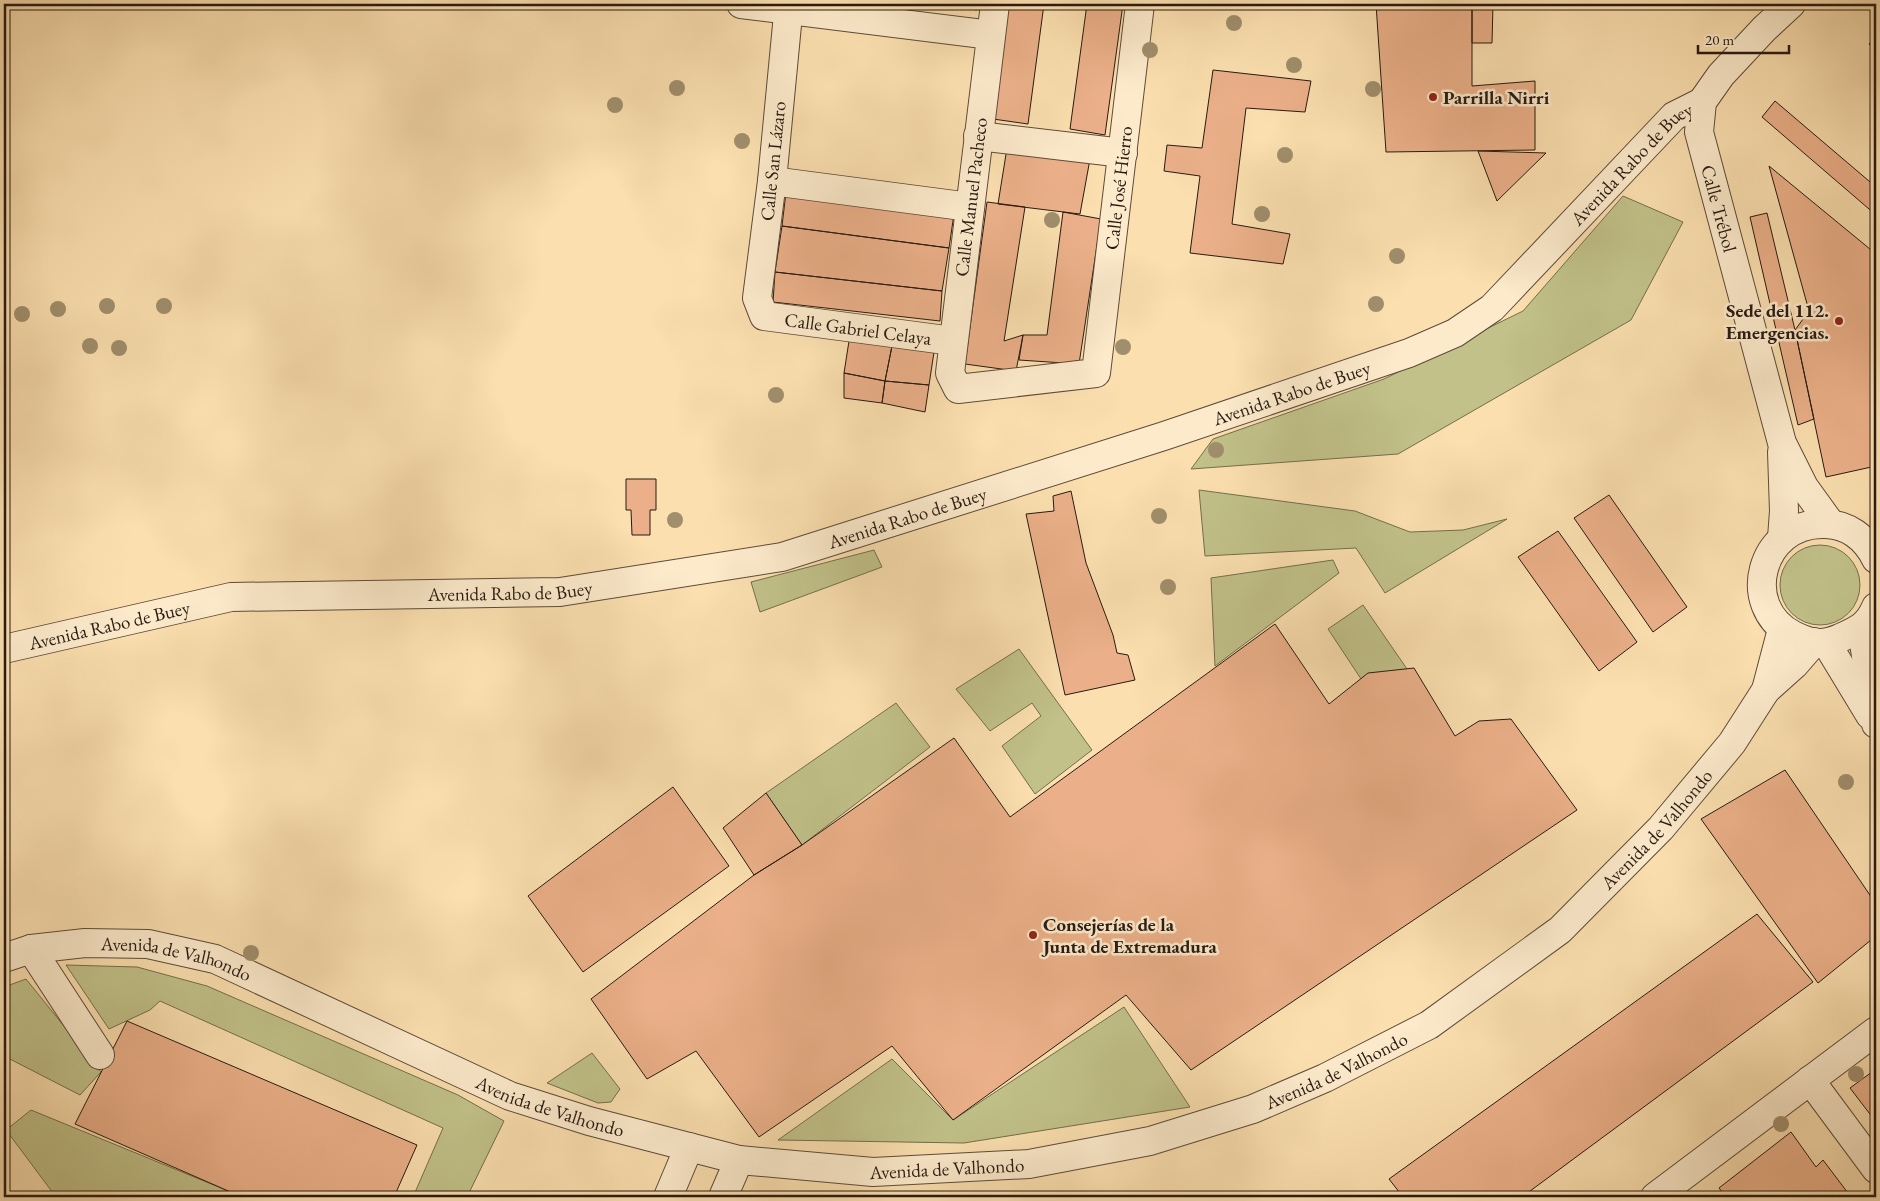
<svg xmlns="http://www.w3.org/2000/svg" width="1880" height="1201" font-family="'EB Garamond',serif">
  <rect width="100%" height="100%" fill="#fbdfaf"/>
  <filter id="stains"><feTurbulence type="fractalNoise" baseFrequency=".004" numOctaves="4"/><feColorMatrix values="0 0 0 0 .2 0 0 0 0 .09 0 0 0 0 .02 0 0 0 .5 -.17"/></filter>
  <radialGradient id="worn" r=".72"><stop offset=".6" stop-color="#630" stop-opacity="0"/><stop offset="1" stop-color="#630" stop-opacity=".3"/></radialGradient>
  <path fill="#c1c189" stroke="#746e4e" d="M1623,196l60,26 -52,98 -233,134 -207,15 22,-30 171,-60 139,-68z
    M1199,490l156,21 55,21 53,-2 44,-11 -122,74 -29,-45 -151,8z
    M1780 585a40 40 0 1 1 80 0a40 40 0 1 1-80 0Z
    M874,550l8,17 -122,45 -9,-30z
    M1333,560l6,13 -124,93 -4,-88z
    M1363,605l44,64 -46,10 -33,-50z
    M1019,649l73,101 -57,44 -33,-48 39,-30 -9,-13 -42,28 -34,-42z
    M896,703l34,44 -128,98 -36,-52z
    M66,965l71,2 70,19 251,109 46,26 -37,76h-54l30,-69 -283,-127 -10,9 -41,19z
    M26,979l75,93 -21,23 -76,-39v-69z
    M1124,1007l66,100 -226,36 -186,-3 114,-81 61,61z
    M592,1053l28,36 -9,13 -13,1 -51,-20z
    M31,1110l212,87h-187l-50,-67z"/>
  <path fill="#ebb089" stroke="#281a13" d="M935,4h43l-1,6z
    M1007,4h37l-16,120 -35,-5z
    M1087,4h36l-18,131 -35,-6z
    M1376,4h96v82l63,-5v69l-149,2z
    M1472,4h21l-1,39h-20z
    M1876,36v15l-7,-7z
    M1213,70l98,11 -6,31 -59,-4 -14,116 58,10 -7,30 -93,-11 10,-77 -36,-5 3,-26 35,3z
    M1775,101l101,86v28l-114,-98z
    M1007,148l83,11 -10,55 -82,-10z
    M1478,151l68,2 -49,48z
    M1769,166l107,88v212l-50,11 -31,-147 14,-19z
    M786,192l168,22 -5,34 -167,-22z
    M987,202l38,5 -21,134 19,-6 -7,36 -51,-7z
    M1063,212l38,7 -22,145 -60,-4 4,-25h24z
    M1767,213l28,117 19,89 -16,6 -48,-208z
    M782,226l167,22 -7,43 -167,-19z
    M775,272l167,19 -2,30 -167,-19z
    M849,341l43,5 -7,35 -41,-8z
    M892,346l42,6 -5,33 -44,-4z
    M844,373l41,8 -3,22 -38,-5z
    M885,381l44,4 -4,27 -43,-9z
    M626,479h30v31h-6v25h-18l-1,-25h-5z
    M1071,491l15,72 27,72 4,18 11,2 7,25 -70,15 -39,-181 28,-3 -1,-15z
    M1609,495l78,112 -34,25 -79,-114z
    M1558,531l79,111 -38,29 -81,-114z
    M1275,624l54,80 39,-31 46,-5 41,68 24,-15 32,-2 66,91 -386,260 -65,-75 -173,125 -61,-74 -133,91 -63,-86 -49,28 -56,-80 163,-124 48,-30 152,-107 56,79z
    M1785,770l91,134v32l-58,47 -117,-164z
    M673,787l56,79 -146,106 -55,-76z
    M766,793l36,52 -48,30 -31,-47z
    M1757,914l56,68 -291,215h-119l-14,-18z
    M127,1021l290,124 -23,52h-152l-167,-73z
    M1876,1069v53l-26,-34z
    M1791,1132l25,35 7,-7 28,37h-125l-7,-9z"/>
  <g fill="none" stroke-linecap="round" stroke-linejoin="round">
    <g stroke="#5d4b3a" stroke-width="30">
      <g id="minor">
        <path d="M741,4l250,31"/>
        <path id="s1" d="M789,4l-17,177 -15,117 7,18 189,25"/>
        <path id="s2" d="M995,4l-45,369 8,16 138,-16 44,-369"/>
        <path id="s3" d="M1791,4l-27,25 -43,46 -19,27 -3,30 83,311 22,44 26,36"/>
        <path d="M978,136l145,17"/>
        <path d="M772,181l198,26"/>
        <path d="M1782,452l2,59 -2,27"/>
        <path d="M1876,559c-10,-21 -29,-36 -54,-35 -61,0 -84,82 -29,111 18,9 29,11 47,3 18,-8 28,-12 36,-31"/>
        <path d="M1862,629l14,95"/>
        <path d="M1827,644l43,71"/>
        <path id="s4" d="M4,649l227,-52 329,-5 222,-35 382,-121 245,-83 46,-20 37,-25 182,-192 28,-14"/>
        <path d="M1766,690l29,-26 19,-22"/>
        <path d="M31,949l69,106"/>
        <path id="s5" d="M4,958l27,-9 54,-6 63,1 67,15 295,137 79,25 150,39 134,12 156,-8 121,-23 103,-32 72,-31 104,-53 131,-95 101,-102 71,-85 34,-53 16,-61"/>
        <path d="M1810,1080l66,89"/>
        <path d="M668,1197l21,-50"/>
        <path d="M723,1197l16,-37"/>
        <path d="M1655,1197l221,-166"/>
      </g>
    </g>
    <use href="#minor" stroke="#fceacb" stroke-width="28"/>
  </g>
  <g fill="#a08e6c">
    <circle cx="1234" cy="23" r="8"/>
    <circle cx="1150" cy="50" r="8"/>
    <circle cx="1294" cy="65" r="8"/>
    <circle cx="677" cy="88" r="8"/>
    <circle cx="1373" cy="89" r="8"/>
    <circle cx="615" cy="105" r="8"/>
    <circle cx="742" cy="141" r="8"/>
    <circle cx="1285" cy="155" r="8"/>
    <circle cx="1262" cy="214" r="8"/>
    <circle cx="1052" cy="220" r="8"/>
    <circle cx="1397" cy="256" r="8"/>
    <circle cx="1376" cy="304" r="8"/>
    <circle cx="107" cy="306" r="8"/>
    <circle cx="164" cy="306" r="8"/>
    <circle cx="58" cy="309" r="8"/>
    <circle cx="22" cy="314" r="8"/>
    <circle cx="90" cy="346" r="8"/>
    <circle cx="1123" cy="347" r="8"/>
    <circle cx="119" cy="348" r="8"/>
    <circle cx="776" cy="395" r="8"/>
    <circle cx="1216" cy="450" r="8"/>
    <circle cx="1159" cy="516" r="8"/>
    <circle cx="675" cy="520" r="8"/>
    <circle cx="1168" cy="587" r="8"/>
    <circle cx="1846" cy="782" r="8"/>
    <circle cx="251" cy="953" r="8"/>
    <circle cx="1856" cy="1074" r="8"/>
    <circle cx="1781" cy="1124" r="8"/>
  </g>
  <g fill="#8f2418" stroke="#fceacb" stroke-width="2">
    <circle cx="1433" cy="97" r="5"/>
    <circle cx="1839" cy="321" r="5"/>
    <circle cx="1033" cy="935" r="5"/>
  </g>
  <g text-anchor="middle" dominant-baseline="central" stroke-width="5" stroke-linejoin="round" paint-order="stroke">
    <g font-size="19" font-weight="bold" fill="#281a13" stroke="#fceacb" text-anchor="start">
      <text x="1443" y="97">Parrilla Nirri</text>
      <text x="1829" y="310" text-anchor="end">Sede del 112.<tspan x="1829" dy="22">Emergencias.</tspan></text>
      <text x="1043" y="924">Consejerías de la<tspan x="1043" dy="22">Junta de Extremadura</tspan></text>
    </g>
    <g font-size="19" fill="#281a13" stroke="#fceacb">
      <text transform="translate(773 161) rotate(-84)">Calle San Lázaro</text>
      <text stroke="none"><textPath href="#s4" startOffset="1742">Avenida Rabo de Buey</textPath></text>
      <text stroke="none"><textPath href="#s2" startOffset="715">Calle José Hierro</textPath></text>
      <text transform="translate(971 197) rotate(-83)">Calle Manuel Pacheco</text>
      <text stroke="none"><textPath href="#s3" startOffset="242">Calle Trébol</textPath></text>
      <text stroke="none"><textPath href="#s1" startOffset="410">Calle Gabriel Celaya</textPath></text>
      <text stroke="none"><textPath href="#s4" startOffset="1322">Avenida Rabo de Buey</textPath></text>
      <text stroke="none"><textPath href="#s4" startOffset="918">Avenida Rabo de Buey</textPath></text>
      <text stroke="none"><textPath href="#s4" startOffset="512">Avenida Rabo de Buey</textPath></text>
      <text stroke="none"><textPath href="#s4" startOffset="108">Avenida Rabo de Buey</textPath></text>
      <text stroke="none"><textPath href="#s5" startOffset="1796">Avenida de Valhondo</textPath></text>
      <text stroke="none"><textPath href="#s5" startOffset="176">Avenida de Valhondo</textPath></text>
      <text stroke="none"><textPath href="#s5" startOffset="1391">Avenida de Valhondo</textPath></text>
      <text stroke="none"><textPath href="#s5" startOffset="581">Avenida de Valhondo</textPath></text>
      <text stroke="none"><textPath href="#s5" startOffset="986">Avenida de Valhondo</textPath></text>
    </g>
  </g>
  <rect width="1880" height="1201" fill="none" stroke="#fbdfaf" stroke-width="20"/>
  <rect x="5" y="5" width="1870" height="1191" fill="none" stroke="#281a13" stroke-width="2.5"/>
  <rect x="10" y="10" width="1860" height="1181" fill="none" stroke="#281a13"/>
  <path d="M1698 45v8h91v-8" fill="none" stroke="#281a13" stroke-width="2.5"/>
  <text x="1705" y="45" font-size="15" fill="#281a13" stroke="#fceacb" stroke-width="4" paint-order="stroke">20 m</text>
  <rect width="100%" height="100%" filter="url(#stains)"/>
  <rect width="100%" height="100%" fill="url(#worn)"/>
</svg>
